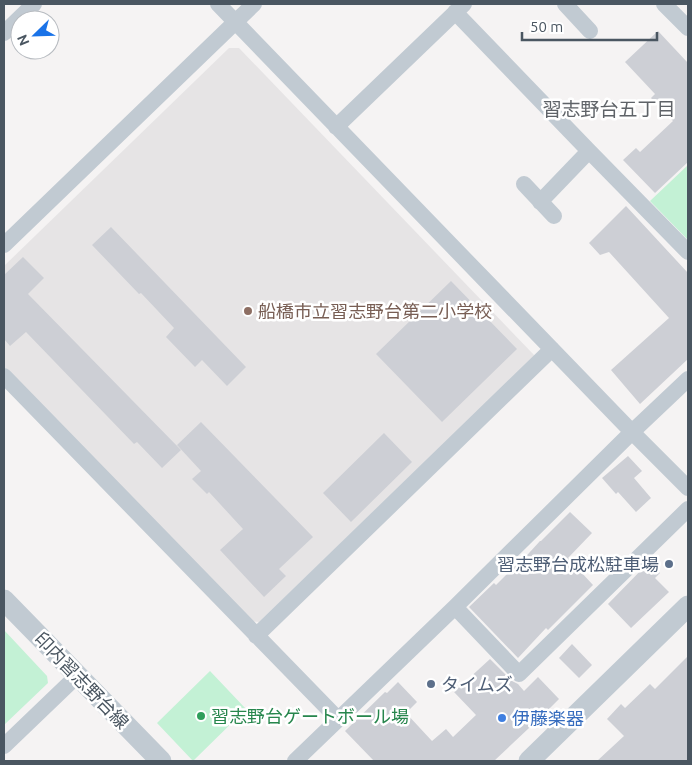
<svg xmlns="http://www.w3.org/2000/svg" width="692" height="765" font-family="Ubuntu,'Noto Sans JP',sans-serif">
  <rect width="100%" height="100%" fill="#f5f3f3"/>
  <path fill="#e6e4e5" d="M229,48h10l296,308 -276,266 -9,-1 -246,-253v-102z"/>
  <path fill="#c3f1d5" d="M688,165v75l-38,-39z
    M4,630l43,46 1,7 -44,42z
    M210,671l36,38 -53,52 -36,-38z"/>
  <path fill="#cdcfd5" d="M658,31l30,32v99l-33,31 -32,-33 13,-12 4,4 33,-31 -22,-23 4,-4 -30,-32z
    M626,206l62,67v86l-48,45 -29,-34 58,-52 -60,-66 -9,3 -11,-12z
    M111,227l135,140 -19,19 -25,-26 -7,7 -29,-30 8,-9 -33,-35 -2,1 -47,-49z
    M23,257l21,21 -16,16 153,156 -19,18 -25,-26 -3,2 -108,-112 -16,14 -6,-7v-64z
    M451,281l66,68 -75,73 -66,-68z
    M201,422l112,115 -34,32 7,7 -22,21 -44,-47 23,-21 -34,-37 -2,2 -15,-15 9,-8 -24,-26z
    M384,433l28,29 -61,60 -28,-29z
    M628,456l14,15 -8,7 17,20 -15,14 -18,-20 -2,2 -14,-16z
    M570,512l22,21 -24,25 25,27 -45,45 -2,-2 -28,30 -49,-51 25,-24 2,2 22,-22 1,1 21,-23h1z
    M649,562l11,11 -5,5 14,14 -38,36 -23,-24z
    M572,644l20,21 -13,13 -20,-20z
    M688,656v105h-91l27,-25 -17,-17 14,-15 4,4 25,-24 5,5z
    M490,659l22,22 6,3 6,7 14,-14 21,22 -14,14 -51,48h-120l-29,-30 40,-39 2,1 11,-11 19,20 -11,11 26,28 14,-12 7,8 23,-22 -22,-23z"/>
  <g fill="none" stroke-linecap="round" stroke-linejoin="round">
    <path stroke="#c1cad2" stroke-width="16" d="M218,4l414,428 56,56
      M565,4l25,27
      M664,4l24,24
      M455,12l134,139 99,101
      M4,33l30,-29
      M336,127l128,-123
      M524,184l30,32
      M540,202l49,-51
      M4,245l250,-241
      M4,376l334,343
      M455,607l64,67 169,-165
      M256,636l296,-287
      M4,746l74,-71
      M295,761l160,-154 177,-175 56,-53"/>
    <path stroke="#c1cad2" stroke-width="21" d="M4,600l157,161
      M529,761l159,-155"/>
  </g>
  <circle fill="#8d6e63" stroke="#fff" stroke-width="2" cx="248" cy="311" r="5"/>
  <g fill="#5c6f8a" stroke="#fff" stroke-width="2">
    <circle cx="669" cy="564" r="5"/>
    <circle cx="431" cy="684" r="5"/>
  </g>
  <circle fill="#2e9e5b" stroke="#fff" stroke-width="2" cx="201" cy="716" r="5"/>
  <circle fill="#3f7fe0" stroke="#fff" stroke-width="2" cx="502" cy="718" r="5"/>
  <g text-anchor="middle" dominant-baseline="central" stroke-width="5" stroke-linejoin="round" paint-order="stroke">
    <g font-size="18" fill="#785e54" stroke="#fff" text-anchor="start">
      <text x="258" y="311">船橋市立習志野台第二小学校</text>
    </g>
    <g font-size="18" fill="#4e5e75" stroke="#fff" text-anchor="end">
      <text x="659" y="564">習志野台成松駐車場</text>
      <text x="441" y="684" text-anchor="start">タイムズ</text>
    </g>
    <g font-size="18" fill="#4a5661" stroke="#fff">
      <text transform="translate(82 680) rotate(46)">印内習志野台線</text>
    </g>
    <g font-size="18" fill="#27864d" stroke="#fff" text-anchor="start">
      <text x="211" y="716">習志野台ゲートボール場</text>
    </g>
    <g font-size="18" fill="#366cbe" stroke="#fff" text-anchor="start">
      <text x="512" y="718">伊藤楽器</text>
    </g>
    <g font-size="19" fill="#5f6368" stroke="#fff">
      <text x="609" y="109">習志野台五丁目</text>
    </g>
  </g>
  <rect width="692" height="765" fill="none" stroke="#4a5661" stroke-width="10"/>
  <g transform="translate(35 35) rotate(247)"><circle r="24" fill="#ffffff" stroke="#b7bbc0"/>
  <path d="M0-4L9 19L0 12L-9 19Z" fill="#1a73e8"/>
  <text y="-8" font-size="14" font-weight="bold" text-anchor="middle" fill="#4a5661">N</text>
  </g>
  <path d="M522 32v8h135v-8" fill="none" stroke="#4a5661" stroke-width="2.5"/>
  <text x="530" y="32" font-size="15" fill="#4a5661" stroke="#ffffff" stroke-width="4" paint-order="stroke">50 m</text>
</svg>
